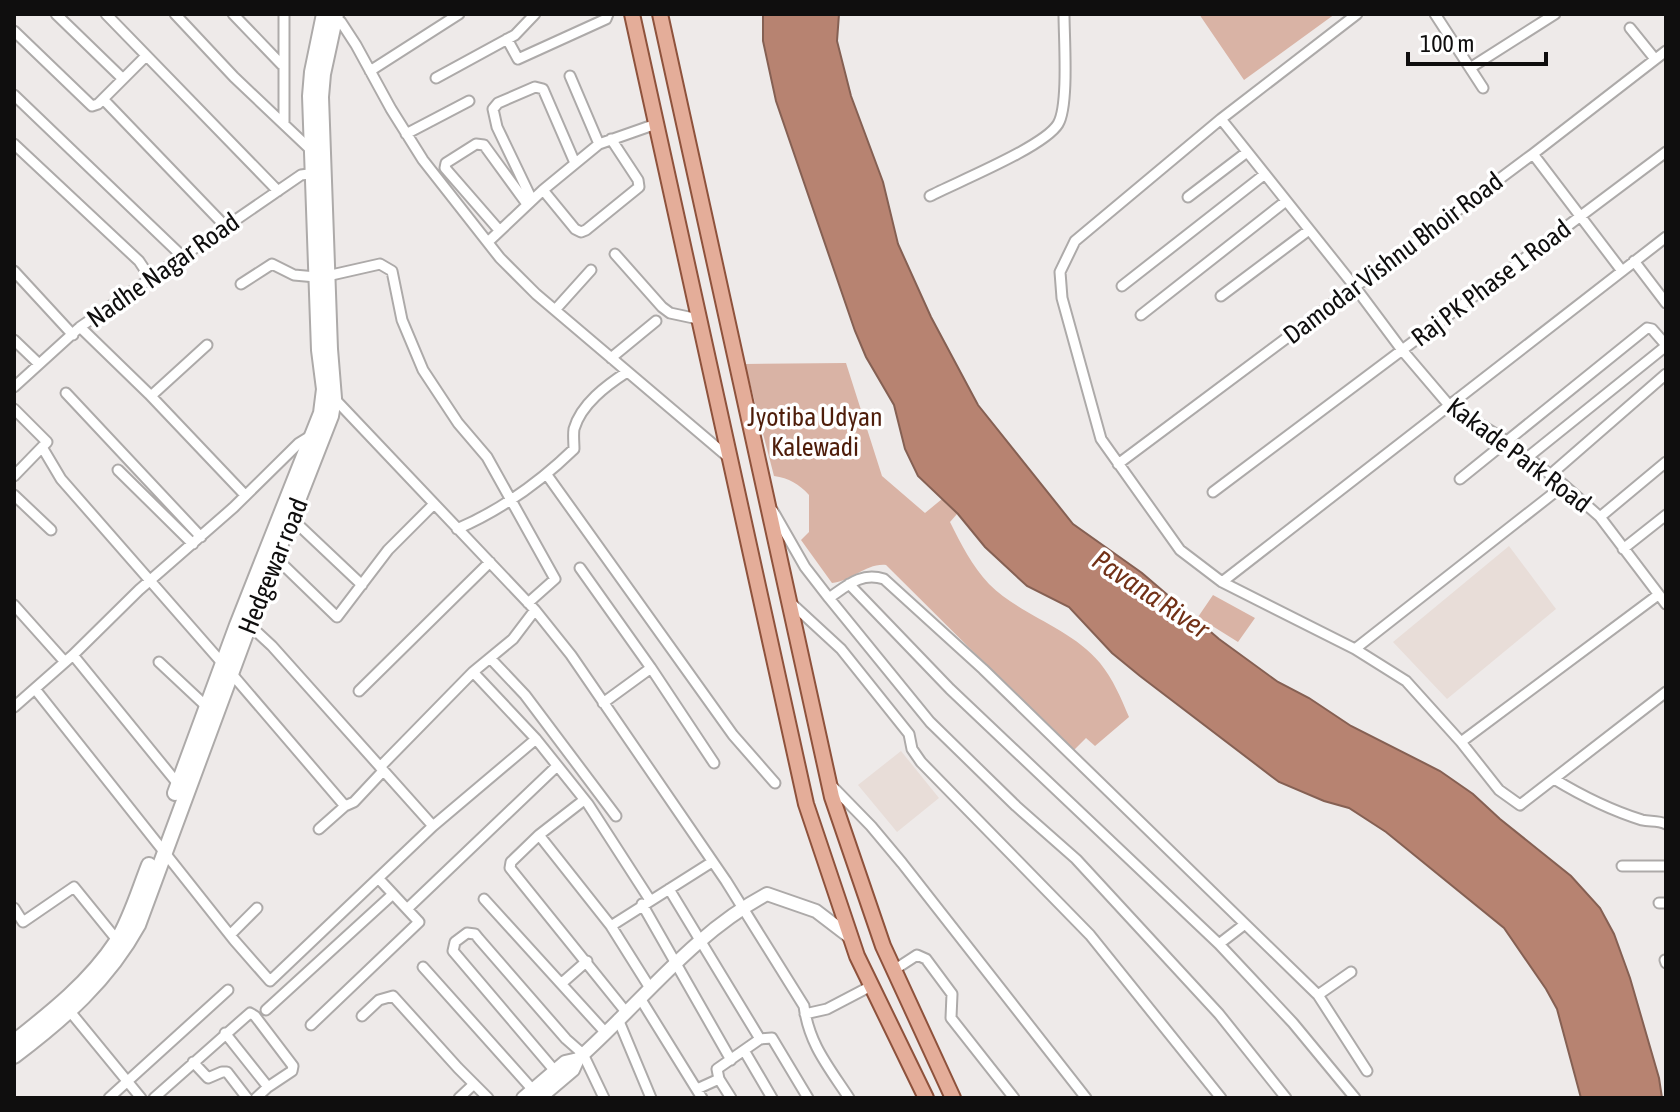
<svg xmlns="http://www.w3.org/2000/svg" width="1680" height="1112" font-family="'Asap Condensed',sans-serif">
  <rect width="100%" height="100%" fill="#eeeae9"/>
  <path fill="#e8ddd8" d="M1509,546l47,63 -109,90 -54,-57z
    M901,751l38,47 -42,34 -39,-47z"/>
  <path fill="#d9b3a5" d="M1199,14h136l-91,66z
    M846,363l36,113 43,37 17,-14 15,15 -7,8c11,22 22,44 39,62 32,32 82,44 111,79 13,16 21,35 29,54l-34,29 -9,-8 -13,13 -187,-186c-20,-2 -35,17 -54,18l-31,-43 8,-8v-37c-10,-11 -20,-17 -35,-19l-29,-112z
    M1213,595l42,23 -17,24 -40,-25z"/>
  <path fill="#b78371" stroke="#856053" stroke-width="2" d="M763,14h76l-2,27 14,55 32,86 15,62 33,73 47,88 95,119 69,49 77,66 59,43 31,16 42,28 89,45 33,23 27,25 71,57 29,32 14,26 16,44 29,100 3,20h-81l-24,-89 -11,-20 -42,-61 -118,-96 -37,-24 -25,-7 -45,-19 -139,-106 -28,-23 -43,-46 -42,-21 -42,-39 -27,-33 -40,-38 -13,-27 -11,-44 -28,-48 -11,-26 -79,-230 -13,-60z"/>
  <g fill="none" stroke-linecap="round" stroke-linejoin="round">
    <g stroke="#adaaa9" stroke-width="13">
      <path id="minor" d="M56,14l66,64
        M106,14l172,177
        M175,14l59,63 77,73
        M233,14l49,51
        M1357,14l-136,105 -146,122 -15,31 2,26 39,141 79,111 42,32 133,67 51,32 55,61 38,48 21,15 146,-113
        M1435,14l35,54 85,-54
        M332,15l9,7 15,23 35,64 32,51 77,98 36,36 192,163
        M1630,28l25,31
        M14,31l78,75 6,-2 48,-48
        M507,39l11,20 88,-40 2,-5
        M1470,68l13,20
        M370,71l89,-57
        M570,76l29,68
        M436,78l79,-43 20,-21
        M14,95l169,162
        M103,99l123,128
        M1221,119l134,168 47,63 46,54 54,34 62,47 36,32 66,87
        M284,123v-109
        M406,134l63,-33
        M14,144l125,117 12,18
        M1533,154l89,117
        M543,190l32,39 6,3 5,-2 53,-43 -1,-7 -27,-41
        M930,196c27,-14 114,-49 128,-72 11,-18 6,-86 6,-110
        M1188,197l59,-45
        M532,200l-35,-73 -4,-18 5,-6 37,-16 8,2 32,74
        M499,230l-54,-62 1,-5 30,-19 8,1 43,59
        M488,242l55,-52 56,-46 57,-20
        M615,254l47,53 8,6 28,6
        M1634,261l32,42
        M14,271l59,64
        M327,276l53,-12 12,7 10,49 21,50 35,53 29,34 68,122 -27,24
        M241,284l31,-20 22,11 22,2
        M1122,286l143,-112
        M1221,296l88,-66
        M555,310l36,-40
        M1141,315l145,-114
        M80,327l69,67 96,101
        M14,340l25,24
        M611,358l45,-37
        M14,387l66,-60 221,-152 15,-2
        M66,393l135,144
        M151,396l56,-51
        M332,396l203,214 36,45 155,226 78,125c5,38 24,60 45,92
        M14,409l33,33 -33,34
        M42,447l19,32 162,185
        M1528,457l138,-111
        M1118,464l415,-310 133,-103
        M118,470l75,74
        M547,475l186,260 42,48
        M1550,475l116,-101
        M1460,479l187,-151 5,1 14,16
        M1213,492l453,-340
        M14,495l37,35
        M773,511l32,56 24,31c19,-13 32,-26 55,-19l99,90 335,326 49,76
        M289,516l73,69
        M1600,517l66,-55
        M457,529c44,-19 83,-47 117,-80 0,-6 -1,-14 0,-20 7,-25 33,-44 53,-57
        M1623,549l43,-34
        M276,558l61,59 51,-67 46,-46
        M580,568l71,100
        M1222,582l444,-345
        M849,584l101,105 269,255 74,79 62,75
        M829,598l101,124 86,84 60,53 143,155 67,84
        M790,602l51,47 68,85 3,15 9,13 169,173 131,163
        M14,605l51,57
        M244,627l14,6 14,13 161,180
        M1355,649l209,-164
        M73,655l105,129
        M490,658l35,37 91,121
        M159,662l48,45
        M473,672l63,67 52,65 62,96
        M231,673l114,133 9,-4 29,-31
        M35,689l199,251 36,41 163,-155 103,-87
        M359,691l131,-129
        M603,703l48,-35 63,95
        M14,707l59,-52 66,-65 95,-83 65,-64 13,-8
        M1461,742l197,-147
        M380,767l93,-95 40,-33 22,-29
        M1554,779c28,17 56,31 88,41 8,2 15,0 24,4
        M832,786l39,40 31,37 184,235
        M584,800l-45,35 -28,27 -1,6 116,144
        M319,829l26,-23
        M539,835l72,91 39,62
        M1622,866h44
        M669,889l91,150
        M484,899l121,133
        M1659,903h7
        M642,904l89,156
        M14,908l9,14 51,-35 43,53
        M407,909l150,-143
        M611,926l101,-64
        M230,935l27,-27
        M1219,944l26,-20
        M1665,960l1,3
        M423,967l110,123
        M894,970l23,-15 9,4 26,35 -1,24 63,80
        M562,983l25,-22
        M1318,995l33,-23
        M640,998l62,100
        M68,1009l73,89
        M266,1010l127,-116
        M805,1014l22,-5 44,-23
        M362,1016l17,-16 14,-4 65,72 30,30
        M618,1019l33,79
        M311,1025l108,-103 -40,-43
        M225,1033l43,54 -12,11
        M745,1052l27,46
        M193,1062l15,16 14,-6h5l20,26
        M555,1071l-102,-120 2,-9 12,-9 8,1 4,5 87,100 17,15 21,44
        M697,1089l22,-10
        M109,1098l119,-108
        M154,1098l96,-85 5,3 38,50 -1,5 -24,16
        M459,1098l15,-14
        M731,1098l-12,-19 -2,-10 43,-30 12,-1 36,60"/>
    </g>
    <g stroke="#adaaa9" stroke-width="16">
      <path id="tertiary" d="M523,1098l42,-36 13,-3
        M540,1098l33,-28 5,-11c63,-56 114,-125 189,-165l49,17 34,26"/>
    </g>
    <g stroke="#adaaa9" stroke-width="18">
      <path id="secondary" d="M175,793l62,-168 84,-212 3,-24 -5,-39 -9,-254 2,-24 12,-58
        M14,1042c38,-30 76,-60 103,-101 14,-23 22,-51 32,-76
        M14,1056c49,-37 94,-76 124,-131l110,-297 83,-212 3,-18 -4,-49 -9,-252 2,-23 13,-60"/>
    </g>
    <g stroke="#8e523c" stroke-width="18">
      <path id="primary" d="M632,14l174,790 51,152 69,142
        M660,14l172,783 51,149 70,152"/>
    </g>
    <use href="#minor" stroke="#fff" stroke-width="9"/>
    <use href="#tertiary" stroke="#fff" stroke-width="12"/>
    <use href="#secondary" stroke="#fff" stroke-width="14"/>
    <use href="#primary" stroke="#e4ad99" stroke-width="14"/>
  </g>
  <g text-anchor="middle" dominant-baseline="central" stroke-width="7" stroke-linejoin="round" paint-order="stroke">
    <g font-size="26" fill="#0f0e0e" stroke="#fff">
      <text transform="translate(1393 258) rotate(-37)">Damodar Vishnu Bhoir Road</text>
      <text transform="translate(163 270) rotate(-35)">Nadhe Nagar Road</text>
      <text transform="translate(1491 283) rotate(-37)">Raj PK Phase 1 Road</text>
      <text transform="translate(1519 455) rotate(37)">Kakade Park Road</text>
      <text transform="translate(273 566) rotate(-68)">Hedgewar road</text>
    </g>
    <g font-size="26" fill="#4e1d0a" stroke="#fff">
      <text x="815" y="417">Jyotiba Udyan<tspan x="815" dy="30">Kalewadi</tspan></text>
    </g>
    <g font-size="28" font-style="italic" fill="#723117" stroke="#fff">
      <text transform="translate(1151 594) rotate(34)">Pavana River</text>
    </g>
  </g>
  <rect width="1680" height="1112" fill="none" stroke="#0f0e0e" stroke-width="32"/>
  <path d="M1408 52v12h138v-12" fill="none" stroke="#0f0e0e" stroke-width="4"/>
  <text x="1420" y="52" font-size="24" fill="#0f0e0e" stroke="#ffffff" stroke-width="6" paint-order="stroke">100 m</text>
</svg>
